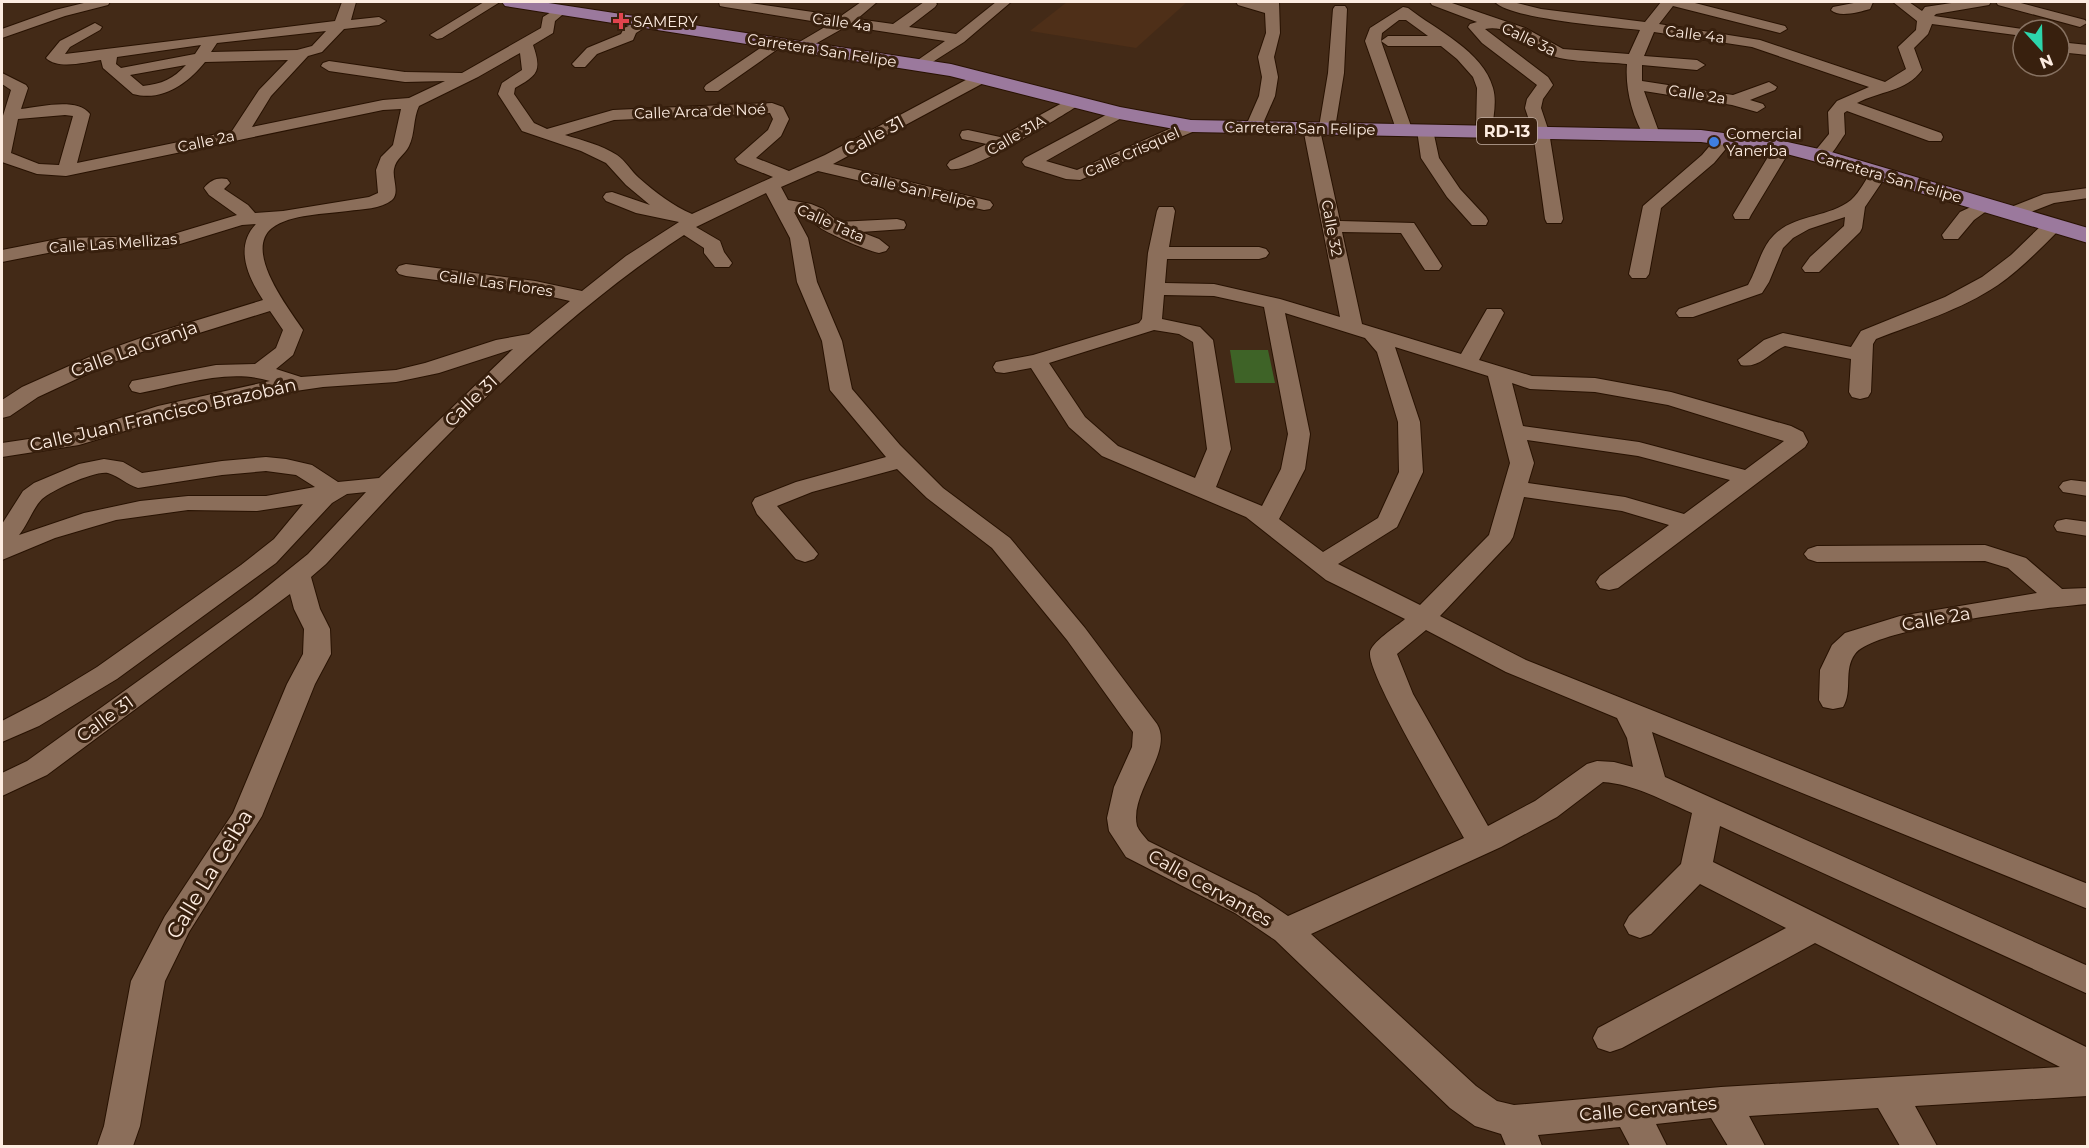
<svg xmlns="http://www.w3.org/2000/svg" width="2089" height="1148" font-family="Montserrat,sans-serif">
  <rect width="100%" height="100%" fill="#432a17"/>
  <path fill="#4e2f18" d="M1067,2h120l-51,46 -106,-17z"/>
  <path fill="#3e6327" d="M1230,350h38l7,33h-40z"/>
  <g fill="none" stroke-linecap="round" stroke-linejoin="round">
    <g stroke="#281202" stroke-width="2">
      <path id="minor" d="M88,2h22l-2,3 -43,11 -63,22v-9l53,-19z
        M342,2h14l-5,18 28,-3 7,4 -7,4 -35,4 -22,23 -14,4 -37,40 -19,31 131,-27 26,-2 36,-17 -40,1 -76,-11 -8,-5 2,-3 6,-2 76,11 57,1 79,-45 2,-11 18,-11 7,4 -13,11 -2,12 -20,12c9,26 5,30 -18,43l-1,6 20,29 13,6 66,-19 159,-7 11,4 6,12 -8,17 -25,22 33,13 36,-16 152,-81h12l2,3 -2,3 -156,84 157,37 3,4 -3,4 -6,1 -166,-39 -37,16 7,13 23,4 12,5 15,13 59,-3 7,2 2,4 -2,4 -43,3 18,7 10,8 -3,4 -7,2c-16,-4 -43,-16 -57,-24 -11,-7 -15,-15 -28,-17l14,26 9,44 25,59 10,48 48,56 43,43 67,50 75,90 72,96c17,28 -28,68 -20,102 2,5 7,10 11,15l109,54 31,21 176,-78c-16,-29 -96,-162 -94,-185 0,-10 27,-27 35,-34l-79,-39 -80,-63 -144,-61 -33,-29 -38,-59 -27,5 -8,-1 -3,-5 3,-5 37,-7 106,-32 3,-4 6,-66 9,-42 2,-4h14l2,4 -6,36h90l7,2 3,4 -3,4 -7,2h-92l-2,24 49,1 66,15 60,18 -37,-189 8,-5 8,4 9,-54 5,-64 2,-3h10l2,3 -3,64 -9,55 -8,5 -7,-3 20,91 74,2 28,43 -3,4h-14l-24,-37 -59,-1 20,92 99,30 26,-45h14l3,4 -25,47 53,16 63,2 76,14 120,34 12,6 5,10 -3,5 -187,141 -9,2 -9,-2 -4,-6 4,-6 69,-51 -47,-14 -98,-14 -11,40 -3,5 -70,74 86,44 562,224v25l-436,-177 13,45 423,189v28l-368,-168 -7,36 375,186v48l-173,10 22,40h-37l-22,-38 -129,8 16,30h-37l-17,-28 -55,6 11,22h-37l-10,-19 -82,8 4,11h-36l-5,-12 -26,-8 -25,-18 -175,-168 -40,-27 -109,-56 -17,-26 -2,-13 7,-31 18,-40 1,-15 -66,-92 -75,-92 -65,-50 -30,-29 -85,23 -35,14 37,43 4,5 -4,5 -9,3 -9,-3 -39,-45 -5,-11 3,-5 41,-16 90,-25 -56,-67 -8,-49 -25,-59 -7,-44 -24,-45 -70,34 24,14 4,11 8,11 -3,4h-14l-11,-14v-5l-20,-13c-137,90 -248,210 -358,329l-15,13 9,32 10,20 1,25 -16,30 -53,132 -73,116 -24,49 -25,145 -7,20h-36l7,-20 27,-145 34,-65 68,-103 54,-129 16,-30 1,-25 -10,-20 -4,-15 -243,181 -45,21v-23l25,-12 225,-162 56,-45 58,-62 -19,2 -15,9 -56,60 -159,116 -78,47 -37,16v-21l44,-23 51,-31 144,-102 33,-26 29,-35 -46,7 -69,-1 -72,10 -61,18 -53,22v-36l21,-33 11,-8 45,-19 25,-5 19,3 19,11 80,-12 44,-4 20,2 26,6 26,17 41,-4 134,-129 -74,24 -43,9 -73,5 -75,11 -74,18 -95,29 -77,12v-14l74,-11 82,-26 112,-25c-42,-13 -88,4 -130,12l-8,-2 -3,-5 3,-5 84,-16 39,-1 21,-16 7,-18 -13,-19 -103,32 -56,20 -73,34 -28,19 -8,2v-18l20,-13 74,-33 56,-20 111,-34c-15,-23 -29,-53 -7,-76l-14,1 -75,23 -104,2 -61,12v-12l61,-12 104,-2 70,-21 -28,-20 -5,-7c6,-8 14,-11 23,-9l3,4 -6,6 24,16 7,8 28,-2 86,-14 9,-4 -2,-23 5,-13 12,-12 8,-36 -18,1 -317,66 -29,-2 -35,-12v-43l9,-29 -9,-6v-11l24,12 2,3 -7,21c19,-2 56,-12 69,5l-13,49 155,-32 27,-41 29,-30 -83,2c-17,21 -42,40 -72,32l-30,-26 -2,-8c-15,2 -43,10 -55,-2l14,-17 35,-18 7,4 -2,3 -30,17 -5,7 270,-33zM326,31l-14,15 -15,4 -86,2 6,-9zM201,45l-6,9 -74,14 -5,-4 1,-7zM520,53l2,17 -20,13 -4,11 24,37 59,20 25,12 20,22 24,20 -38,-13 -6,1 -3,4 3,4 30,12 43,9 -53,34 -44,35 -47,-10 -129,-17 -7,2 -3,4 3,4 7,2 129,17 35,8 -41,33 -33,6 -71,23 -29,7 -95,7 -25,-8 17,-14 10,-25c-14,-21 -60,-79 -31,-102 19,-14 53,-14 76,-17 14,-2 33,-2 44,-11 8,-7 0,-22 2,-31 2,-11 11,-14 15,-23 6,-12 4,-28 10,-40l59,-29zM186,65c-13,14 -24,19 -43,21l-13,-11zM770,113l3,6 -5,11 -33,29 3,4 35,14 -81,37c-19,-8 -37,-22 -53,-36 -8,-7 -14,-18 -22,-23 -16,-10 -35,-15 -52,-20l49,-15zM65,115l8,1 -14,49 -20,-1 -28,-11 7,-34zM1164,295l50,1 50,11 24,127 -7,35 -19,37 -46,-19 15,-38 -18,-109 -13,-13 -38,-8zM1285,313l80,25 12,14 21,70 1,50 -21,46 -55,34 -44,-33 26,-50 5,-35zM1154,330l25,4 14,8 14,107 -12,29 -77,-32 -33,-29 -36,-54zM1395,347l93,29 22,87 -21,72 -69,70 -82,-41 59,-37 26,-55 -3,-50zM1512,383l18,6 65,3 73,13 116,36 -39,29 -106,-28 -116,-16zM1527,440l111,16 92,24 -46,34 -59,-17 -97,-14 6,-20zM266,471l30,4 19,12 -49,9h-78l-48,5 -56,12 -65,22c9,-11 14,-27 23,-36 10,-9 54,-29 66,-26 11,3 19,12 30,15l84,-13zM1426,630l80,42 111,46 10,20 6,29 -19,-5 -17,-1 -10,3 -52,37 -47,25 -75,-132 -16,-40zM1603,782c31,2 61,19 89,31l-11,51 -52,52 -5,9 5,9 11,4 11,-4 49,-50 86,44 -188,100 -5,10 5,10 12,4 12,-4 193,-105 245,124 -339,20 -207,18 -17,-4 -21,-15 -165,-152 190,-87 56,-30z
        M484,2h16l-58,36 -5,1 -7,-4z
        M719,2h24l98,14 20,-14h16l-20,17 36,5 31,-22h11l2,2 -2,3 -26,20 47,7 40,-32h15l-47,40 -44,28 -5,-2 -3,-3 3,-3 30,-21 -98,-15 -46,26 -5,-2 -3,-3 3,-3 34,-20 -105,-17 -5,-1z
        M1236,2h43l1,31 -6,24 4,20 -3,19 -14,32 -8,5 -8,-5 14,-32 3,-19 -4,-20 8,-24 -1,-20 -27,-8z
        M1430,2h19l76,26 38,21 66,5 11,-24c-27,-3 -130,-11 -145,-28h18l28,7 104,13 16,-20h30l94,24 2,3 -7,4 -107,-27 -14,18 101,16 125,42 21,-13 -8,-22 18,-17 1,-9 -24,-19h16l13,9 3,-4 33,-5h33l-2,3 -53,9 -2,2 95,14h-6v6l-91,-12 -4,10 -14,14 8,22c-16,22 -43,21 -65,33l84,30 2,4 -2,4h-12l-82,-30 -3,2 1,21c-8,11 -16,30 -31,26l-3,-4 18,-22 -1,-22 9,-11 32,-14 -117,-40 -98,-15 -10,24 53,4 8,5 -8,5 -55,-5v16l91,14 36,-13 8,5 -2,3 -25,10 13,4 2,3 -8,5 -25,-7 -88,-14 16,44 -2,4h-12c-14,-22 -21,-51 -19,-75 -19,-2 -59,-2 -74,-8 -21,-9 -43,-32 -68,-27l63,48 5,8 -10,14 -2,9 8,24 14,87 -2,4h-14l-2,-4 -12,-87 -8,-24 2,-9 10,-14 -55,-42 -14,-16 2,-3 7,-2 -45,-17z
        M1859,2h14l-3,7c-11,3 -31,9 -39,1l2,-3z
        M1996,2h21l68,18 2,3 -7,4 -82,-22z
        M1403,7l5,1c28,22 75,43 85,80 4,14 0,29 -1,43l-2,4h-12l-2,-4 1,-43 -4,-11 -16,-18 -16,-13h-53l-7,-5 31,88 -8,5 -8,-5 -31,-88 5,-13zM1399,20h7l22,16h-40l-7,5 1,-8z
        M645,19l7,4 -16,10 -3,7 -36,14 -12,13h-10l-3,-3 15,-16 34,-14 3,-6z
        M777,38l5,2 3,3 -3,3 -64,45h-12l-2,-3 2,-3 66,-45z
        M2059,42l29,3v10l-29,-3z
        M1075,96l6,2 2,3 -2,3c-24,14 -109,70 -131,65l-3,-4 3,-4 37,-17 -25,-5 -2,-4 2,-4 6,-1 32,7z
        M1119,108l8,5 -2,3 -79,45 31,9 108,-48 6,-1 8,5 -2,4 -117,50 -14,-1 -41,-13 -3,-4 3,-4z
        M1425,125l8,5 6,28 21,31 26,28 2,4 -2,4h-14l-25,-28 -26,-39 -4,-28z
        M1725,134l6,1 3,4 -20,24 -53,45 -12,66 -3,4h-14l-3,-4 14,-68 59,-51 17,-20z
        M1783,142l6,1 3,4 -41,68 -2,4h-14l-2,-4 41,-68 3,-4z
        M1879,168l6,1 3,4 -23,34 -3,21 -2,4 -41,40h-14l-3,-4 8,-11 34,-31 1,-9 -36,12 -16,9 -10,10 -14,34 -7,11 -69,24h-14l-3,-4 3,-4 69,-24c10,-17 12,-36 26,-50 21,-21 54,-17 77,-35 9,-8 15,-21 22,-31z
        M2088,188v10l-34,5 -41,16 -7,-2 -2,-4 2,-4 38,-15z
        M1986,200l6,1 3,4 -21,15 -16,19h-14l-2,-4 18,-23z
        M2053,219l7,2 2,4 -2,4c-20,20 -39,40 -62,56 -37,25 -81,38 -122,54l-3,5 -2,48 -3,5 -8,2 -8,-2 -3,-5 2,-33 -66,-13c-15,6 -26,23 -44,19l-3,-5 26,-20 19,-7 68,14 10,-16 84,-34 37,-20 29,-22 35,-34z
        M2071,480l17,2v14l-25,-4 -4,-5 4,-5z
        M2066,519l22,3v14l-31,-5 -3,-5 3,-5z
        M1985,545l41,13 36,31 26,-1v16c-39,3 -213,23 -233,50 -12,16 -2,37 -12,53l-10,2 -10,-2 -4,-7 1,-30 12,-25 13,-12 55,-17 137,-23 -29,-25 -23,-7 -168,1 -9,-3 -4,-5 4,-5 9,-3z"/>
    </g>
    <g stroke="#281202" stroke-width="2">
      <path id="major" d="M502,2h40l409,62 169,43 71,13 510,10 82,11 45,10 260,77v15l-275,-82 -30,-8 -82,-11 -510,-10 -72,-13 -169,-43 -439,-69 -6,-1z"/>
    </g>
    <use href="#minor" fill="#8b6e5a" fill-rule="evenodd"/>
    <use href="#major" fill="#9b799d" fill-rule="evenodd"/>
  </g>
  <path fill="#e0444e" stroke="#38200e" stroke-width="2" d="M618 12h6v6h6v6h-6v6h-6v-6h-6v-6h6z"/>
  <circle fill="#3f7fe0" stroke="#38200e" stroke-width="2" cx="1714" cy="142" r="6"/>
  <g text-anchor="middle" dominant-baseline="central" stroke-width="6" stroke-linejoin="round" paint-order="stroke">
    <g font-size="15" fill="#fdece1" stroke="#38200e" text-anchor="start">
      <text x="633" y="21">SAMERY</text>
      <text x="1726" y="133">Comercial<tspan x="1726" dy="17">Yanerba</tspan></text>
    </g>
    <g font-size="15" fill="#fdece1" stroke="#38200e">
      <text transform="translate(842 22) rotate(8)">Calle 4a</text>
      <text transform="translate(1695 34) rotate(7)">Calle 4a</text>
      <text transform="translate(1529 39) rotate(25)">Calle 3a</text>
      <text transform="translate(822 50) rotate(9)">Carretera San Felipe</text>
      <text transform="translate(1697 94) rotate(9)">Calle 2a</text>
      <text transform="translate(700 111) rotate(-2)">Calle Arca de Noé</text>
      <text transform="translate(1300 128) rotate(1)">Carretera San Felipe</text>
      <text transform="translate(1016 135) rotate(-30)">Calle 31A</text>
      <text transform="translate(206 141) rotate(-12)">Calle 2a</text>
      <text transform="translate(1132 152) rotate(-24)">Calle Crisquel</text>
      <text transform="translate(1889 177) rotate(16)">Carretera San Felipe</text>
      <text transform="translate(918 190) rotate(13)">Calle San Felipe</text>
      <text transform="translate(831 223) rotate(24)">Calle Tata</text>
      <text transform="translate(1332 228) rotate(79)">Calle 32</text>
      <text transform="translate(113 243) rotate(-4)">Calle Las Mellizas</text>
      <text transform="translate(496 283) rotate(8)">Calle Las Flores</text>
    </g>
    <rect fill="#38200e" stroke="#c2afa2" stroke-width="1.5" x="1477" y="118" width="60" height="26" rx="4.5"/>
    <g font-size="16" font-weight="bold" fill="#fdece1">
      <text x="1507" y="131">RD-13</text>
    </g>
    <g font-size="18" fill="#fdece1" stroke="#38200e">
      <text transform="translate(874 136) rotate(-28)">Calle 31</text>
      <text transform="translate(134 349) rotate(-20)">Calle La Granja</text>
      <text transform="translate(471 401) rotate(-44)">Calle 31</text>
      <text transform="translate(163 415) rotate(-13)">Calle Juan Francisco Brazobán</text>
      <text transform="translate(1936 619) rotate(-10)">Calle 2a</text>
      <text transform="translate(105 719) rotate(-36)">Calle 31</text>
      <text transform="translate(1210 888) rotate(29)">Calle Cervantes</text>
      <text transform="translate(1648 1109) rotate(-5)">Calle Cervantes</text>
    </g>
    <g font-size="21" fill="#fdece1" stroke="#38200e">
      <text transform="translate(209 874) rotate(-59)">Calle La Ceiba</text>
    </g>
  </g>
  <rect width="2089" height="1148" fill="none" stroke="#fdece1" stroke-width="6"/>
  <g transform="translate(2041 48) rotate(158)"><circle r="28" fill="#38200e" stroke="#877262" stroke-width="1.5"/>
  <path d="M0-4.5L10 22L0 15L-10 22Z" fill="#2dd5ab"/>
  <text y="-9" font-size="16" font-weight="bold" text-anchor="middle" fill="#fdece1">N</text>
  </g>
</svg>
